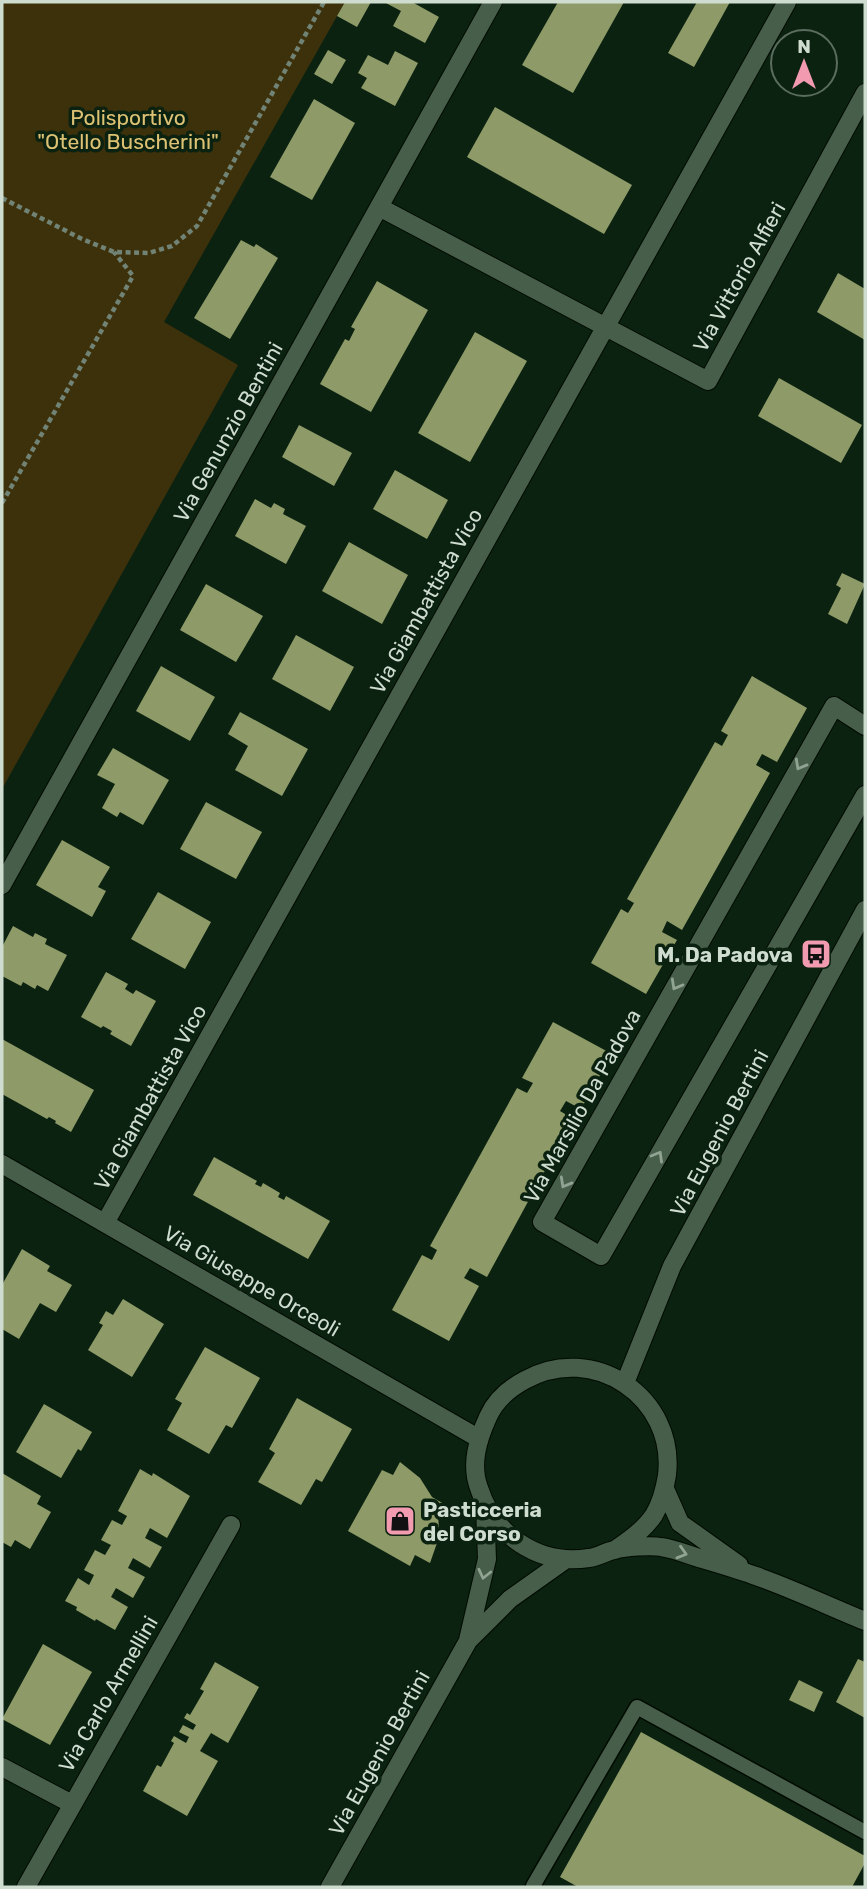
<svg xmlns="http://www.w3.org/2000/svg" width="867" height="1889" font-family="Rubik,sans-serif">
  <rect width="100%" height="100%" fill="#0c2211"/>
  <path fill="#3d310c" d="M2,2h343l-181,320 74,43 -236,424z"/>
  <path fill="#8e9b68" d="M345,2h26l-14,25 -20,-11z
    M384,2h28l27,15 -14,26 -32,-17 8,-15z
    M558,2h66l-51,91 -51,-28z
    M697,2h33l-36,65 -26,-14z
    M328,50l18,10 -14,24 -18,-10z
    M395,51l23,12 -23,43 -34,-18 6,-10 -9,-5 10,-18 20,10z
    M314,99l41,24 -43,77 -42,-23z
    M495,107l137,78 -28,49 -137,-77z
    M241,240l13,7 2,-3 22,14 -48,81 -36,-21z
    M838,273l27,16v51l-48,-28z
    M377,281l51,29 -57,102 -51,-28 25,-45 4,2 6,-12 -4,-2z
    M475,332l52,29 -57,101 -52,-29z
    M779,378l83,47 -21,38 -83,-47z
    M299,425l53,28 -18,33 -52,-29z
    M395,470l53,30 -21,39 -54,-30z
    M255,499l16,9 3,-5 11,6 -2,5 23,12 -20,38 -51,-28z
    M349,542l59,33 -26,49 -60,-33z
    M842,573l23,11 -18,40 -19,-10 13,-26 -5,-3z
    M206,584l57,32 -27,46 -56,-32z
    M296,635l58,32 -24,44 -58,-32z
    M161,666l54,31 -25,44 -54,-30z
    M752,676l55,32 -30,54 -15,-8 -6,11 14,8 -88,157 -15,-9 -5,11 15,8 -31,54 -55,-31 30,-54 7,4 6,-10 -7,-4 88,-157 7,4 6,-11 -7,-4z
    M240,712l68,37 -26,47 -47,-26 13,-24 -20,-12z
    M113,748l56,32 -26,45 -23,-13 -3,5 -15,-9 13,-24 -18,-9z
    M206,802l56,30 -26,47 -56,-30z
    M62,840l48,27 -12,20 8,4 -14,26 -56,-32z
    M158,892l53,30 -26,47 -54,-30z
    M13,926l20,11 2,-4 12,6 -2,5 22,11 -19,36 -11,-6 -2,4 -12,-7 -2,4 -19,-10v-29z
    M106,972l22,12 -3,5 8,5 3,-4 20,11 -25,45 -21,-12 2,-3 -9,-5 -2,2 -20,-11z
    M553,1022l59,32 -31,55 -15,-8 -6,10 15,9 -32,54 -56,103 -17,-9 -6,10 15,8 -30,55 -57,-31 30,-55 10,5 5,-10 -7,-4 87,-158 10,5 6,-10 -11,-5z
    M2,1039l92,51 -23,42 -16,-9 1,-2 -7,-4 -2,2 -45,-25z
    M214,1157l43,24 -2,3 6,3 2,-4 17,10 -2,4 6,3 2,-4 44,25 -22,38 -115,-64z
    M22,1249l28,17 -3,5 25,14 -16,27 -16,-9 -21,36 -17,-10v-44z
    M123,1299l41,25 -32,53 -44,-27 15,-25 -4,-2 7,-12 7,4z
    M205,1347l55,31 -28,50 -6,-3 -17,29 -42,-24 15,-27 -7,-4z
    M297,1398l55,31 -30,53 -6,-3 -15,26 -43,-23 17,-29 -6,-4z
    M44,1404l48,28 -11,19 -3,-2 -17,29 -45,-26z
    M400,1462l20,16 12,19 12,7 -6,11 1,14 -2,14 -7,20 -15,-8 -5,11 -62,-35 34,-61 11,5z
    M140,1469l12,7 1,-3 37,23 -23,42 -17,-10 -5,10 17,9 -12,21 -17,-10 -5,10 17,9 -12,21 -17,-10 -5,9 17,10 -13,23 -19,-11 -1,2 -19,-11 1,-3 -12,-6 13,-23 11,7 5,-10 -10,-5 11,-20 10,5 6,-10 -10,-5 11,-20 10,5 5,-9 -9,-5z
    M2,1473l39,23 -4,8 14,8 -21,37 -15,-9 -4,7 -9,-5z
    M43,1644l49,28 -42,73 -48,-26z
    M858,1659l7,3v56l-29,-16z
    M215,1662l44,25 -31,56 -17,-10 -11,18 18,10 -31,55 -44,-25 14,-26 4,2 13,-24 -3,-2 3,-5 12,7 3,-6 -10,-5 4,-7 10,5 3,-5 -12,-7 3,-5 3,2 14,-24 -4,-2z
    M799,1680l24,12 -9,20 -25,-12z
    M641,1732l224,124v7l-13,24h-274l-18,-10z"/>
  <g fill="none" stroke-linecap="round" stroke-linejoin="round">
    <g stroke="#000b01" stroke-width="17">
      <path id="lane" d="M535,1887l-2,-1 104,-179 228,125"/>
    </g>
    <g stroke="#000b01" stroke-width="20">
      <path id="street" d="M379,207l329,174 157,-288
        M865,726l-31,-20 -292,516 59,34 264,-461
        M2,885l491,-883
        M105,1223l682,-1221
        M2,1767l70,37
        M26,1887l205,-362"/>
    </g>
    <g stroke="#000b01" stroke-width="20">
      <path id="secondary" d="M2,1164l476,274
        M625,1383l47,-117 193,-356
        M665,1489l15,34 59,42
        M615,1550c14,-10 29,-20 39,-35 7,-12 11,-27 13,-40 9,-78 -74,-133 -142,-95 -15,8 -30,21 -37,37 -10,22 -18,47 -9,71 15,47 59,78 110,70 9,-1 16,-6 25,-8 11,-3 37,-5 47,-3 14,2 28,8 41,12 17,5 34,10 51,16 38,13 75,31 112,46
        M468,1640l19,-81 -2,-53
        M330,1887l138,-246 42,-42 55,-39"/>
    </g>
    <path stroke="#718375" stroke-width="4.5" stroke-dasharray="5 3.5" stroke-linecap="butt" d="M2,198l80,41 32,13 35,1 23,-7 25,-20 127,-224
      M2,503l131,-227 -19,-24"/>
    <use href="#lane" stroke="#465e4a" stroke-width="14"/>
    <use href="#street" stroke="#465e4a" stroke-width="18"/>
    <use href="#secondary" stroke="#465e4a" stroke-width="18"/>
  </g>
  <defs><path id="oneway-chevron" d="M-2-3.5L2.5 0L-2 3.5" fill="none" stroke-width="1.6" stroke-linecap="round" stroke-linejoin="round" transform="scale(1.75)"/></defs>
  <g stroke="#91a494">
    <use href="#oneway-chevron" transform="translate(800 765) rotate(119)"/>
    <use href="#oneway-chevron" transform="translate(676 985) rotate(119)"/>
    <use href="#oneway-chevron" transform="translate(658 1156) rotate(-60)"/>
    <use href="#oneway-chevron" transform="translate(565 1183) rotate(119)"/>
    <use href="#oneway-chevron" transform="translate(682 1553) rotate(17)"/>
    <use href="#oneway-chevron" transform="translate(484 1574) rotate(103)"/>
  </g>
  <defs>
    <g id="bus-square" transform="scale(1.575)"><rect x="-9" y="-9" width="18" height="18" rx="4" fill="#f29ab0" stroke="#0c2211"/><path d="M-5-6H5V4H4V6H2V4H-2V6H-4V4H-5ZM-3.5-4V0h7V-4ZM-3.5 1.2v1.5H-2V1.2ZM2 1.2v1.5H3.5V1.2Z" fill="#111"/></g>
    <g id="shop-square" transform="scale(1.575)"><rect x="-9" y="-9" width="18" height="18" rx="4" fill="#f29ab0" stroke="#0c2211"/><path d="M-5-2.5h2.3a2.7 3.5 0 0 1 5.4 0H5L5.5 6h-11ZM-1.5-2.5h3a1.5 2.3 0 0 0-3 0Z" fill="#111"/></g>
  </defs>
  <g fill-rule="evenodd">
    <use href="#bus-square" x="816" y="954"/>
    <use href="#shop-square" x="400" y="1521"/>
  </g>
  <g text-anchor="middle" dominant-baseline="central" stroke-width="7" stroke-linejoin="round" paint-order="stroke">
    <g font-size="21" fill="#dec274" stroke="#0c2211">
      <text x="128" y="117">Polisportivo<tspan x="128" dy="24">"Otello Buscherini"</tspan></text>
    </g>
    <g font-size="21" fill="#cfddd1" stroke="#0c2211">
      <text transform="translate(739 277) rotate(-61)">Via Vittorio Alfieri</text>
      <text transform="translate(228 432) rotate(-61)">Via Genunzio Bentini</text>
      <text transform="translate(426 601) rotate(-61)">Via Giambattista Vico</text>
      <text transform="translate(150 1097) rotate(-61)">Via Giambattista Vico</text>
      <text transform="translate(582 1106) rotate(-61)">Via Marsilio Da Padova</text>
      <text transform="translate(719 1133) rotate(-62)">Via Eugenio Bertini</text>
      <text transform="translate(252 1281) rotate(30)">Via Giuseppe Orceoli</text>
      <text transform="translate(108 1694) rotate(-60)">Via Carlo Armellini</text>
      <text transform="translate(379 1753) rotate(-61)">Via Eugenio Bertini</text>
    </g>
    <g font-size="21" font-weight="bold" fill="#cfddd1" stroke="#0c2211" text-anchor="end">
      <text x="793" y="954">M. Da Padova</text>
      <text x="423" y="1509" text-anchor="start">Pasticceria<tspan x="423" dy="24">del Corso</tspan></text>
    </g>
  </g>
  <rect width="867" height="1889" fill="none" stroke="#cfddd1" stroke-width="7"/>
  <g transform="translate(804 63)"><circle r="33" fill="#0c2211" stroke="#5a6d5e" stroke-width="2"/>
  <path d="M0-5L12 26L0 18L-12 26Z" fill="#f29ab0"/>
  <text y="-10" font-size="19" font-weight="bold" text-anchor="middle" fill="#cfddd1">N</text>
  </g>
</svg>
